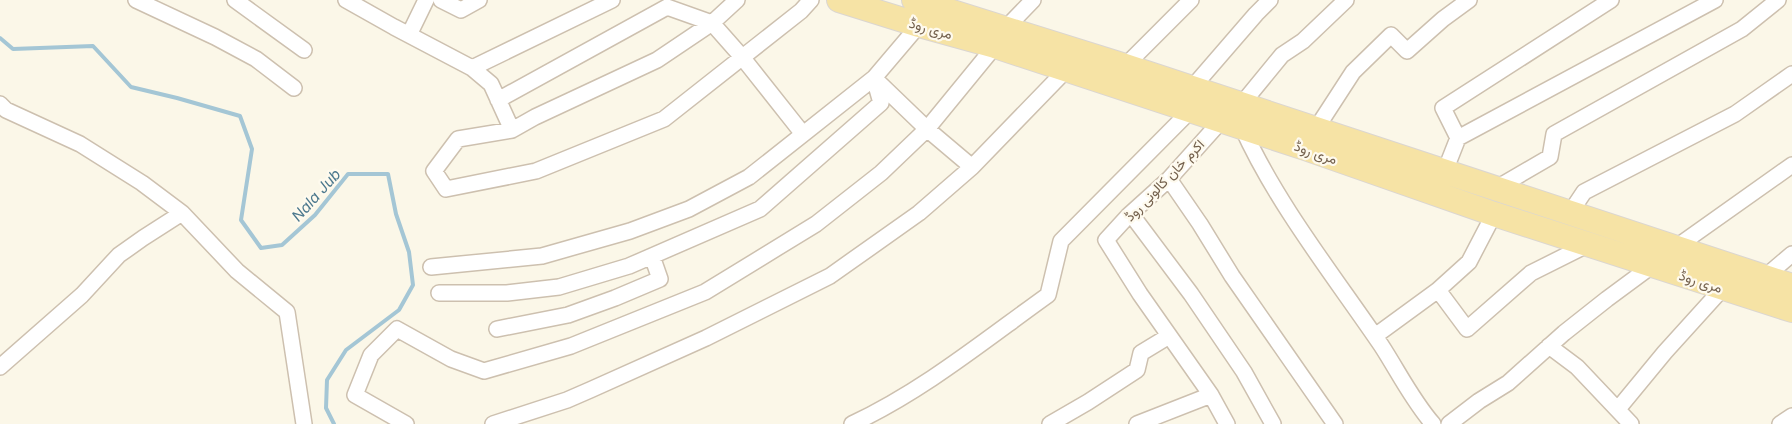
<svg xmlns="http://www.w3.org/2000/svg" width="1792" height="424" font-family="Inter,Vazirmatn,sans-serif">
  <rect width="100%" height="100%" fill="#fbf7e8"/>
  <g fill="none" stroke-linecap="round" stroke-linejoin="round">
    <path stroke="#a4c6d5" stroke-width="4" d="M0,38l13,11 80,-3 38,41 46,11 63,18 12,33 -11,71 20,28 21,-3 33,-30 33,-41h40l8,40 13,38 4,33 -14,25 -53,40 -19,30 -1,28 8,16"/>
    <g stroke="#cdc0af" stroke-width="18">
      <path id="street" d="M136,0l79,37 41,22 38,29
        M235,0l69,50
        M346,0l48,27 78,41 19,16 21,46 -54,9 -24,32 12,18 90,-18 128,-52 137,-108 10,-11
        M441,0l20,10 18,-10
        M1006,28l27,-28
        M409,35l17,-35
        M1125,66l66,-66
        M472,68l140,-68
        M1192,88l64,-74 14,-14
        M498,100l169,-93 45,16 25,-23
        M0,104l6,6 74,34 62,39 40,30 55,58 50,41 17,112
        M1241,105l41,-50 21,-14 43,-41
        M1221,121l-52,58 -41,37 -22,24 34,54 71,101 16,29
        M1242,127c34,76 92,149 139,218 17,26 31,55 52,79
        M1316,129l37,-57 38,-37 16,16 36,-32 26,-19
        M512,130l23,-13 122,-57 55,-37 30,34 61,77
        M1458,138l-15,-30 168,-108
        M1445,171l13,-33 257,-138
        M1169,179l31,45 32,52 103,148
        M1495,189l55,-32 4,-23 188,-105 36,-29
        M1570,213l14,-21 151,-78 57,-40
        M1131,214l60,80 53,78 29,52
        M1675,248l117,-83
        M431,267l111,-11 88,-25 59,-22 60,-32 125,-99 53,51 45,38
        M1765,277l27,-23
        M1438,290l31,-28 25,-48
        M439,293h68l52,-6 70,-21 131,-57 121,-106 -7,-25 45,-53
        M497,329l71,-14 47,-17 45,-19 -8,-23
        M1375,336l63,-46 29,39 64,-56 58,-29
        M1549,346l28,21 54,57
        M0,367l82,-72 37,-40 24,-17 39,-25
        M1618,409l47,-57 58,-64
        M406,424l-51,-29 16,-40 26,-26 54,30 33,12 87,-25 134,-54 111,-68 65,-51 46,-44 68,-83
        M493,424l74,-24 23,-10 116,-52 124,-62 89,-63 53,-46 94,-97
        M852,424c71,-33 133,-84 196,-129l13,-54 129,-130
        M1050,424l38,-22 49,-32 4,-17 28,-17
        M1137,424l74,-29
        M1449,424l30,-23 29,-18 56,-50 43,-34 46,-34
        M1780,424l12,-8"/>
    </g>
    <g stroke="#dbd6d1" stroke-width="26">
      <path id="primary" d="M839,0l80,25 76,21 310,102 189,66 298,96
        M914,0l211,66 667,220"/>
    </g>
    <use href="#street" stroke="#fff" stroke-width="15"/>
    <use href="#primary" stroke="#f6e3a5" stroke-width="24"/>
  </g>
  <g text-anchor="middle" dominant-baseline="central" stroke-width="4.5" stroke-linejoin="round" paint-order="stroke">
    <g font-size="14" fill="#74614d" stroke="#fefaee">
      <text transform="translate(931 28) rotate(16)">مری روڈ</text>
      <text transform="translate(1316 152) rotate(19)">مری روڈ</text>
      <text transform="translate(1164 180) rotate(-46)">اکرم خان کالونی روڈ</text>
      <text transform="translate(1701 281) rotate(18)">مری روڈ</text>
    </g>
    <g font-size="15" font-style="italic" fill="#4c788d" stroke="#fefaee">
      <text transform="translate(316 195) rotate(-48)">Nala Jub</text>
    </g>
  </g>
</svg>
